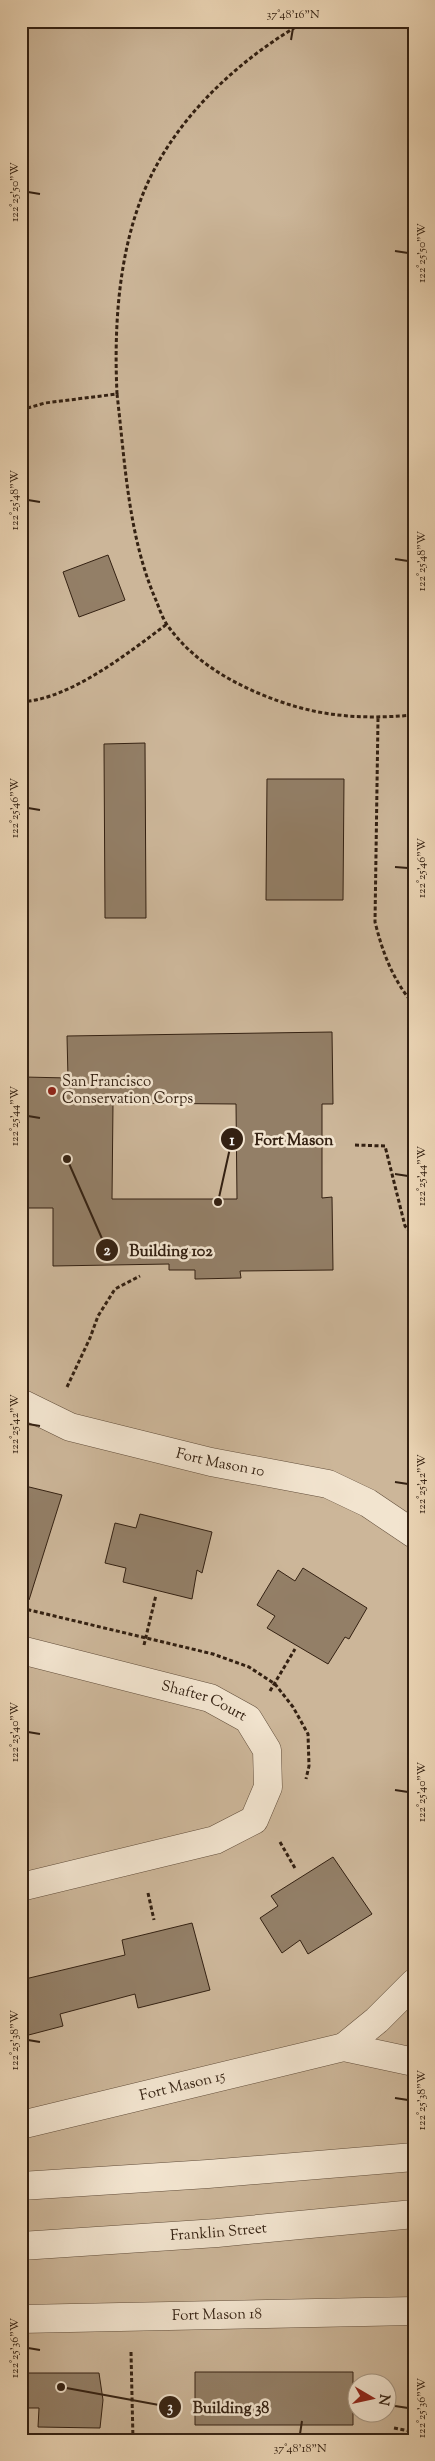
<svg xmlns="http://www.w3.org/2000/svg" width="435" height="2461" font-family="'Sorts Mill Goudy',serif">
  <rect width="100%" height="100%" fill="#ebd5b5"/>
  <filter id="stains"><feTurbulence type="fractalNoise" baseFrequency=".004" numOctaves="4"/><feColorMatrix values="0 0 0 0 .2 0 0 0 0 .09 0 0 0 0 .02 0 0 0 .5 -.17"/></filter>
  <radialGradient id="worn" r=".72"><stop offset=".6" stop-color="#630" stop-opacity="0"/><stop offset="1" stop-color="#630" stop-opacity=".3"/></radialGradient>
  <path fill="#ccb699" stroke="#806c56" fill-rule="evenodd" d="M21,21h393v2419h-393zM358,2384h30v30h-30z"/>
  <path fill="#937f67" stroke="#342112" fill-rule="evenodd" d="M108,555l17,45 -46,17 -16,-45z
    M145,743l1,175h-41l-1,-174z
    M267,779h77l-1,121h-77z
    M332,1032l1,72h-11v94l10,-1 1,73 -93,1 1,7 -46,1v-9h-26v-6l-116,2v-58h-32v-94h2l1,-37 44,1 -1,-42zM113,1103l123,1 1,95h-125z
    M21,1485l41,10 -33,105 -8,-1z
    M140,1514l72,18 -10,41 -5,-3 -5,29 -69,-17 3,-14 -21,-5 10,-40 21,5z
    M303,1568l64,40 -18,31 -4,-2 -17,27 -61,-36 8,-12 -18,-11 21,-35 17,11z
    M333,1857l39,57 -64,40 -8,-14 -18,13 -22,-35 18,-12 -7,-10z
    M192,1923l18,67 -72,18 -3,-14 -75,20 3,12 -42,11v-57l104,-25 -3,-15z
    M195,2372h158v53h-158z
    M21,2373h78l4,27 -3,28 -62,-1 1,-19h-18z"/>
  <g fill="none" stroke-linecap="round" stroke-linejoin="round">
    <g stroke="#624e3b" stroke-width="29">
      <g id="minor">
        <path id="s1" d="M21,1403l49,24 141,35 117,22 40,19 46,31"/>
        <path id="s2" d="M21,1650l189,48 38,21 19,31 1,37 -14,33 -39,20 -194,47"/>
        <path d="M344,2047l33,-27 37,-37"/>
        <path id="s3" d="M21,2125l323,-78 70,15"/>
        <path d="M21,2186l187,-12 206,-17"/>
        <path id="s4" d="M21,2246l196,-13 197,-19"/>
        <path id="s5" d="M21,2319l393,-8"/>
      </g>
    </g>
    <path stroke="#342112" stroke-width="3" stroke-dasharray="4 2.5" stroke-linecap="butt" d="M117,394c8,68 11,140 38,204 4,9 7,20 13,28 22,31 55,52 90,67 54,23 97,27 156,22
      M21,410l24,-7 72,-9c-3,-65 1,-134 24,-195 29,-77 96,-139 165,-178
      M21,702c50,-3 107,-49 146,-78
      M378,718l-3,204c8,32 18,58 39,83
      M355,1145l30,1 20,80 9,11
      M67,1387l23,-49 8,-22 17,-27 25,-13
      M21,1608l192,46 36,13 26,17 18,23 15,27 1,32 -3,13
      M144,1645l12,-50
      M270,1691l25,-42
      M280,1842l16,28
      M148,1893l6,27
      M131,2352l2,88
      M394,2428l20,4"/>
    <use href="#minor" stroke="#f2e4cf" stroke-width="28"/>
  </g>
  <path fill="none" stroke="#342112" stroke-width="2" d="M291,40l2,-12M28,192l12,2M395,251l13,2M28,500l12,2M395,559l13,2M28,808l12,2M395,867l13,1M28,1116l12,2M395,1174l13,2M28,1424l12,2M395,1482l13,2M28,1732l12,2M395,1790l13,2M28,2040l12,2M395,2098l13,2M28,2348l12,2M395,2406l13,2M300,2434l2,-13"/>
  <circle fill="#8f2418" stroke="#f2e4cf" stroke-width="2" cx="52" cy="1091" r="5"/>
  <g text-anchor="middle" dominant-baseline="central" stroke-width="5" stroke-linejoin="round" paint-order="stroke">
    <g font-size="15" fill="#342112" stroke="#f2e4cf" text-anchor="start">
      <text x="62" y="1082">San Francisco<tspan x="62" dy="17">Conservation Corps</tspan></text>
    </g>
    <g font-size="15" fill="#342112" stroke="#f2e4cf">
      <text stroke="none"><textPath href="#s1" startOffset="209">Fort Mason 10</textPath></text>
      <text stroke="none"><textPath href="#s2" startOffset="190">Shafter Court</textPath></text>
      <text stroke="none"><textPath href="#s3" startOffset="166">Fort Mason 15</textPath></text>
      <text stroke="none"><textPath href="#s4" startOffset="198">Franklin Street</textPath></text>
      <text stroke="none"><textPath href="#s5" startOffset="196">Fort Mason 18</textPath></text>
    </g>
  </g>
  <path fill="none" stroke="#342112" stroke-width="2" d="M218 1202L232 1139M67 1159L107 1250M61 2387L170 2407"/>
  <g fill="#342112" stroke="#f2e4cf" stroke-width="2">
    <circle cx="218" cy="1202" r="5"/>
    <circle cx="67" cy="1159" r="5"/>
    <circle cx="61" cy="2387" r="5"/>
    <circle cx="232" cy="1139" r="12"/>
    <circle cx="107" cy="1250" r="12"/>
    <circle cx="170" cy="2407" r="12"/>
  </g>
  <g font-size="15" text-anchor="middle" font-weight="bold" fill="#fff">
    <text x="232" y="1145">1</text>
    <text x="107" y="1255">2</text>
    <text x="170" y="2412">3</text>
  </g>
  <g font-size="16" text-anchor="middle" font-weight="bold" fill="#342112" stroke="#f2e4cf" stroke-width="5" stroke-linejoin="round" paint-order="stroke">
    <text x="294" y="1145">Fort Mason</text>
    <text x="171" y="1256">Building 102</text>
    <text x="231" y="2413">Building 38</text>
  </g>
  <rect width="435" height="2461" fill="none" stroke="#ebd5b5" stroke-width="55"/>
  <g transform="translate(372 2398) rotate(99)"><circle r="24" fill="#f2e4cf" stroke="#a69683"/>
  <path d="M0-4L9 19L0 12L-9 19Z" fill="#8f2418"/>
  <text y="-8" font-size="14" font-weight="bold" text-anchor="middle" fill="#342112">N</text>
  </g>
  <rect x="28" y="28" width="380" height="2406" fill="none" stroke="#342112" stroke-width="2"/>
  <g font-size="12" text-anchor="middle" fill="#342112">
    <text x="293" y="18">37°48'16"N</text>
    <text transform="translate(14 192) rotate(-90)" y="4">122°25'50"W</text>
    <text transform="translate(421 253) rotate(-90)" y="4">122°25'50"W</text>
    <text transform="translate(14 500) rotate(-90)" y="4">122°25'48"W</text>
    <text transform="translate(421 561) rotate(-90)" y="4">122°25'48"W</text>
    <text transform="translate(14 808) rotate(-90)" y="4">122°25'46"W</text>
    <text transform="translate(421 868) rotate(-90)" y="4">122°25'46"W</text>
    <text transform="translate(14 1116) rotate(-90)" y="4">122°25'44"W</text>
    <text transform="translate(421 1176) rotate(-90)" y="4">122°25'44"W</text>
    <text transform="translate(14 1424) rotate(-90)" y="4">122°25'42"W</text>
    <text transform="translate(421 1484) rotate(-90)" y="4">122°25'42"W</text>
    <text transform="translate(14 1732) rotate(-90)" y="4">122°25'40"W</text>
    <text transform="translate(421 1792) rotate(-90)" y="4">122°25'40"W</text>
    <text transform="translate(14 2040) rotate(-90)" y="4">122°25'38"W</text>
    <text transform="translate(421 2100) rotate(-90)" y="4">122°25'38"W</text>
    <text transform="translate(14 2348) rotate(-90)" y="4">122°25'36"W</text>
    <text transform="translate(421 2408) rotate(-90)" y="4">122°25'36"W</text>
    <text x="300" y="2452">37°48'18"N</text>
  </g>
  <rect width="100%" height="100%" filter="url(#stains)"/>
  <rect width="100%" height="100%" fill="url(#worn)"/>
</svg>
